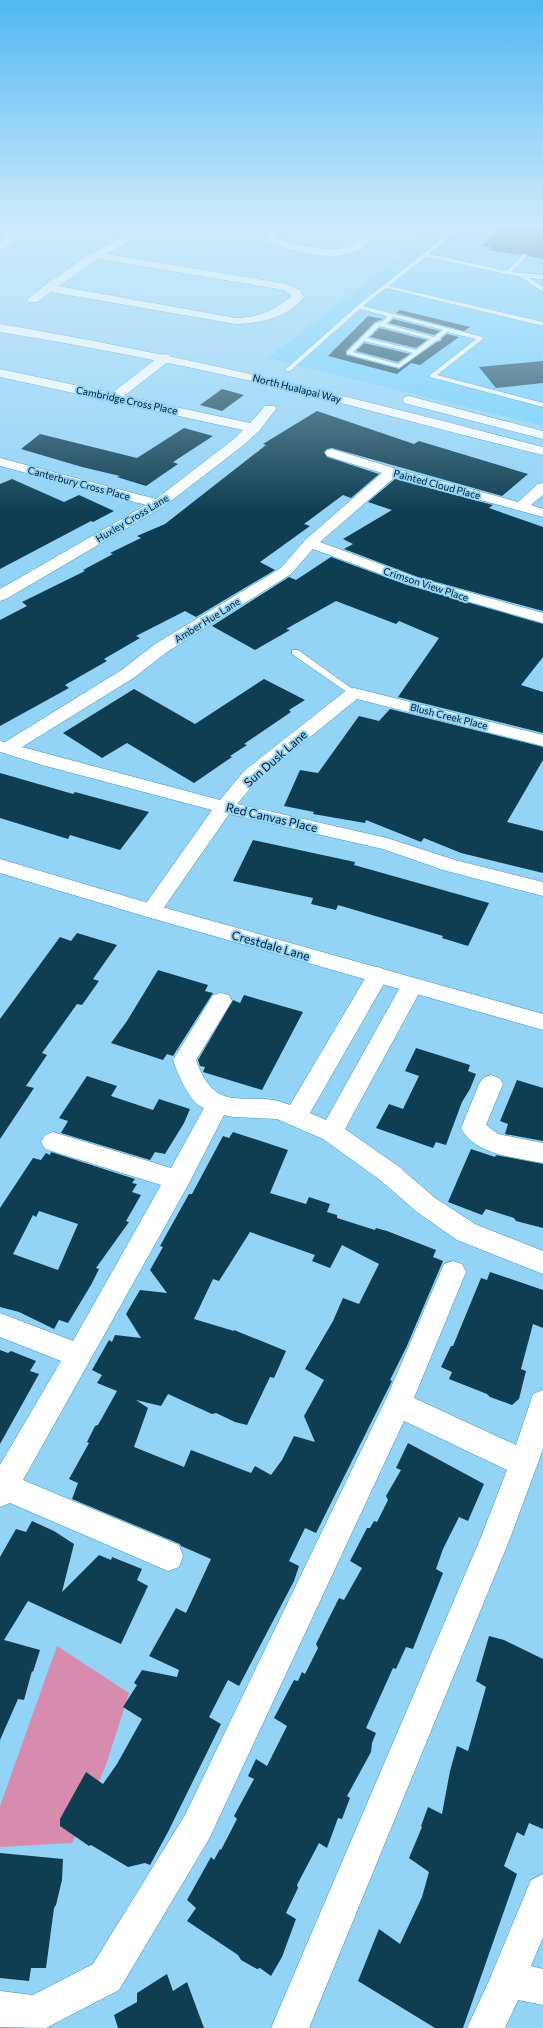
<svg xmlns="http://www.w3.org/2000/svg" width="543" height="2028" font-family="Commissioner,sans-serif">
  <rect width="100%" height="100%" fill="#93d3f6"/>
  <path fill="#6fcefc" d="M438,227h105v199l-275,-68z"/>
  <path fill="#d88cad" d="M57,1646l72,47 -23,72 -34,78 -72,4v-41z"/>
  <path fill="#0f3e52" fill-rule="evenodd" d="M501,227h42v32l-15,-3 -2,-2 -6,1 -32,-5 3,-3 -9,-1z
    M400,310l70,17 -6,4 -68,-18z
    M368,316l15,3 -8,3 -29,29v4l53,14 38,-27 4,-1 1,-3 5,-4 12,3 -39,28 -9,-2 -14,11 -69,-18z
    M393,319l47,12 -6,4 -45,-12z
    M379,328l48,12 -11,8 -46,-11z
    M364,343l46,11 -12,8 -42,-11z
    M543,361v22l-47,5 -17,-21z
    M222,389l22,6 -22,16 -22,-6z
    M317,411l97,33 5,-3 109,33 -26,22 -170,-48 -5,1 -3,3 3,5 52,17 -28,24 -8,-3 -39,29 6,2 -50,36 15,8 -79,47 -11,-6 -49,25 4,2 -36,21 3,2 -42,24 4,3 -69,38v-106l27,-14 -5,-4 63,-31 -2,-1 30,-16 -3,-1 31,-15 -4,-2 28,-12 101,-79 -3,-1z
    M184,428l29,8 -40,26 5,2 -32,22 -29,-9 3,-1 -38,-9 -61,-18 19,-15 97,24z
    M12,479l52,23 15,-7 35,16 -21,11 -2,-1 -91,48v-85z
    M395,479l98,26 -4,3 54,19v84l-125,-34 -74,-28 9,-5 -10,-5 49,-29 -24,-8z
    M331,557l76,28 136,39v33l-22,28 22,7v41l-145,-36 41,-59 -40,-17 -3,3 -60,-23 -50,28 4,1 -35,20 -43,-24 77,-49 7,3z
    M264,679l41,21 -16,10 2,2 -47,32 3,1 -17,11 2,1 -38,26 -67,-40 -25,15 -39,-25 71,-44 61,35z
    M390,709l153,38v13l-36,62 36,9v42l-82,-20 -37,-15 -3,4 -55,-22 -1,3 -52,-9 1,-2 -30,-6 16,-36 18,3 41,-57 20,5z
    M0,773l73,21 2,-2 74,20 -29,38 -50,-15 -2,4 -68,-21z
    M253,840l102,22 -1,3 135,38 -21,43 -26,-8 1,-2 -105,-31 -2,5 -25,-6 2,-6 -80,-17z
    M77,933l40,12 -24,34 6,2 -17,24 -5,-1 -35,49 5,2 -21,31 8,2 -34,51v-120l60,-82 11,4z
    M158,970l50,15 -3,6 8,2 -40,63 -6,-2 -4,6 -52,-17 16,-22z
    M244,995l59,17 -41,78 -59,-18 2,-5 -5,-1 -2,-6 35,-60 7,3z
    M416,1048l54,17 -2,6 8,3 -6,15 -8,13 -16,43 -10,-3 -3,6 -57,-20 13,-24 14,5 16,-33 -14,-5z
    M87,1076l30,10 -6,10 42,14 6,-11 31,10 -6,14 -19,31 -10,-2 -5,8 -89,-27 7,-12 -9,-3z
    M517,1080l26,8v53l-38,-7 3,-10 -8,-3z
    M233,1132l55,18 -18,43 36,11 3,-7 21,7 -3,8 10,3v3l38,12 1,-2 11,3 49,19 -3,7 10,4 -37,87 -16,32 2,1 -76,152 -11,-5 -16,33 10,5 -5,15 -55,105 -11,-6 -19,37 12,7 -53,108 -18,33 -5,-2 -17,4 -37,-22 -2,1 -29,-20v-7l26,-47 17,12 14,-20 25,-45 -19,-12 14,-22 -3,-2 8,-13 35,7 2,-7 -30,-14 27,-48 10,5 25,-54 -30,-13 -1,-2 -108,-45 6,-16 -9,-4 20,-36 -2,-1 8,-16 3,-1 19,-34 -20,-8 5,-8 -10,-5 17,-30 3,2 3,-7 26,3 -15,-24 14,-24 27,3 -17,-23 13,-23 -3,-1 29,-52h3l31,-58 6,2zM250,1232l65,23 -3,6 18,7 12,-23 37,19 -20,40 -16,-6 -10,23 -28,48 19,11 -20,36 11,26 -21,-6 -12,24 -11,15 -16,-9 -4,7 -60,-23 -7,17 -50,-20 14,-39 -12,-8 25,6 7,-12 44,20 4,-1 19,9 12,3 23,-48 4,1 12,-27 -52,-21v1l-40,-12 19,-40 6,2z
    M471,1149l24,8 1,-2 47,9v64l-27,-7 -2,-3 -28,-9 -4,6 -34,-13z
    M51,1152l84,27 -3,4 5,1 -5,8 9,3 -15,26 3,1 -33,46 3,1 -8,16 -23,38 -9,-3 -5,9 -35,-17 -19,-5v-99l33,-50 8,2 5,-7 4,2zM39,1211l39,13 -20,46 -45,-16 20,-39 3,2z
    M490,1272l53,18v38l-10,-4 -12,45 5,2 -7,28 -7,6 -22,-8 -3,-3 -38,-15 3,-7 -11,-5 10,-21h2l28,-68 6,2z
    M0,1350l8,3 3,-2 25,10 -6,10 9,3 -39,70z
    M408,1443l76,41 -16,37 -9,-4 -16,32 -7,20 7,4 -30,76 -7,-2 -10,22 -3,-1 -27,60 10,5 -4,10 -1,9 -24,44 3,2 -8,21 -4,-1 -11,30 -8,-5 -22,42 1,3 -12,25 10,6 -14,38 -11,19 -11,-8 -3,1 -16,-9 -3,-5 -51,-34 9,-13 -9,-8 24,-43 3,3 6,-11 1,1 16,-31 -3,-3 20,-37 -6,-3 8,-17 11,7 20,-40 -13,-8 20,-38 4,1 4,-9 3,2 13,-26 -2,-4 23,-46 5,2 18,-32 -12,-7 17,-33h3l4,-7 3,1 11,-22 -2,-4 15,-26 -5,-2z
    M32,1521l22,10 20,13 -12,48 37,-37 12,5 1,-3 30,12 -5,11 11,6 -27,58 -93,-43 -24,39 36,10 -7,22 -1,-1 -8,29 -6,-1 -18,41v-183l16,-28 10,3z
    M489,1636l15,4 39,19v170l-14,-6 -5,13 -7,-4 -13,34 13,8 -54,154h-28l-77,-47 21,-52 21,15 22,-47 7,-25 -20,-14 13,-31 -1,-1 7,-19 14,7 8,-43 7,-25 11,5 18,-64 -10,-6z
    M0,1853l63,6 -1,21 -6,25 -2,3 -8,60h-15l-2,13 -29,-3z
    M167,1974l6,17 14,-9 17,46h-86l-4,-13 23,-13v-9z"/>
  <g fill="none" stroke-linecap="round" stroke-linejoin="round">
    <g stroke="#3e94bd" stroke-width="1">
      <path id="lane" d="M457,227h5l-33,27 78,17 15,-16h4v2l-14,15 31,3v4l-14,-1 14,9v5l-22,-15 -95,-20 -37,29 154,36v4l-157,-38 -23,18 120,31v2l-46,36 106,28v4l-113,-30v-2l46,-36 -29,-7 -7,6 1,2 -5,1 -37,27 -52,-14v-2l29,-29 6,-1 5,-5v-1l-27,-7 -70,62h-4v-2l71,-63zM393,317l50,13 -9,7 -48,-13zM379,326l51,13 -14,11 -49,-12zM364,341l49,12 -15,11 -45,-12z
        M292,650h6l60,43 -1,2h-6l-59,-41z"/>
    </g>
    <g stroke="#3e94bd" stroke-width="1">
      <path id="street" d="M16,227h11l-23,22 -4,1v-9z
        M144,227h15l-53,27 181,30 13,6 4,7c-15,20 -45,27 -68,27l-185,-32 -14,10h-8l-2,-2 17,-14 47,-33zM98,259l186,31 8,6c-20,15 -31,21 -56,22l-178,-32z
        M273,227h11l-8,9 1,2c18,6 55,17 73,8 8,-4 14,-13 21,-19h11c-6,8 -16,19 -25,24 -26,12 -63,0 -89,-9l-2,-7z
        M165,354l4,1 2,3 -2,3 -45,35 126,27 15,-17h10l1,3 -17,22 -14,13 -82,63 -157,92 -6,2v-12l146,-84 -146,-39v-8l156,41 79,-61 8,-8 -243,-53v-8l112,24 49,-38z
        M332,449l65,20 121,33 20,-18 5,-1v12l-12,10 12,4v8l-148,-40 -75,65 98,36 125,35v10l-135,-39 -95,-35 -22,25 -124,78 -32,25 -113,70 198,53 24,-29 104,-82 6,-1 189,47v11l-186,-47 -99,80 -21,25 150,34 68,22 88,22v14l-100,-26 -60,-21 -154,-35 -71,102 -7,2 -7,-2 -3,-5 3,-5 68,-96 -170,-45 -42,-13v-11l5,1 118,-73 32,-25 126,-76 24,-28 77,-67 -55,-17 -2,-3 2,-3z
        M378,967l8,3 3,5 -79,138 16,7 78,-140 8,-2 8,2 3,6 -78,143 53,37 37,32 40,26 68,27v23l-86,-34 -40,-28 -37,-32 -57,-41 -46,-20 -44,-2 -9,-2 -37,72 -164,293 156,65 4,11 -4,11 -11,4 -158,-68 -10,4v-42l61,-104 -61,-24v-24l73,28 88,-156 -116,-36 -4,-7 4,-7 8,-3 118,36 33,-60c-15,-5 -26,-34 -31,-48l40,-65 8,-2 8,2 3,6 -36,59c21,60 53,27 94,45l80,-135z
        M491,1075l8,3 4,6 -17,41 12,9 45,9v20c-27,-6 -67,-7 -82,-35l18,-44 4,-6z
        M453,1261l9,3 4,8 -52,126 102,47 17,-51 10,-4v58l-5,15 -29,78 -200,487h-38l210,-491 26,-67 -103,-49 -195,418 -90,151 -73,38 -46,-1v-36l33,4 60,-31 92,-149 202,-418 57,-133z
        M543,1874v63l-12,29 12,3v36l-25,-5 -13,28h-38l21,-45 43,-103z"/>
    </g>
    <g stroke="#3e94bd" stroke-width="1">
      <path id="secondary" d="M0,324c184,31 363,76 543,123v8c-90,-22 -180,-47 -270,-69 -90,-21 -181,-39 -273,-54z
        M409,396l134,35v8l-139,-36 -1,-3 1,-3z
        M0,859l155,46 388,109v16l-399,-114 -144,-43z"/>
    </g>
    <use href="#lane" fill="#fff" fill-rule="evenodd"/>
    <use href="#street" fill="#fff" fill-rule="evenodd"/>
    <use href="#secondary" fill="#fff" fill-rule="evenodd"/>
  </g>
  <linearGradient id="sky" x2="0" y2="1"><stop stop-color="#50b8f1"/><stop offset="0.44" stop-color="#ceebfb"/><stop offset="1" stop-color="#ceebfb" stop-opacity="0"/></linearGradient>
  <rect width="543" height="511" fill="url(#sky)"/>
  <g text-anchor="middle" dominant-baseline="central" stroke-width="4" stroke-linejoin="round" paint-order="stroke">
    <g font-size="10" fill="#001825" stroke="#93d3f6">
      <text transform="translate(297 388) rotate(14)">North Hualapai Way</text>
      <text transform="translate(127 400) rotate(12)">Cambridge Cross Place</text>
      <text transform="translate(79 483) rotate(15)">Canterbury Cross Place</text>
      <text transform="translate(437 484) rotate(15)">Painted Cloud Place</text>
      <text transform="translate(132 518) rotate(-31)">Huxley Cross Lane</text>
      <text transform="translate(426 584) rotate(18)">Crimson View Place</text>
      <text transform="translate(207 620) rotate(-32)">Amber Hue Lane</text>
      <text transform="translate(449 716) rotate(14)">Blush Creek Place</text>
    </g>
    <g font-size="12" fill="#001825" stroke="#93d3f6">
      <text transform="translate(275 758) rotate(-41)">Sun Dusk Lane</text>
      <text transform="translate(272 817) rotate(13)">Red Canvas Place</text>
      <text transform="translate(271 945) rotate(16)">Crestdale Lane</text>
    </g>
  </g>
</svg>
